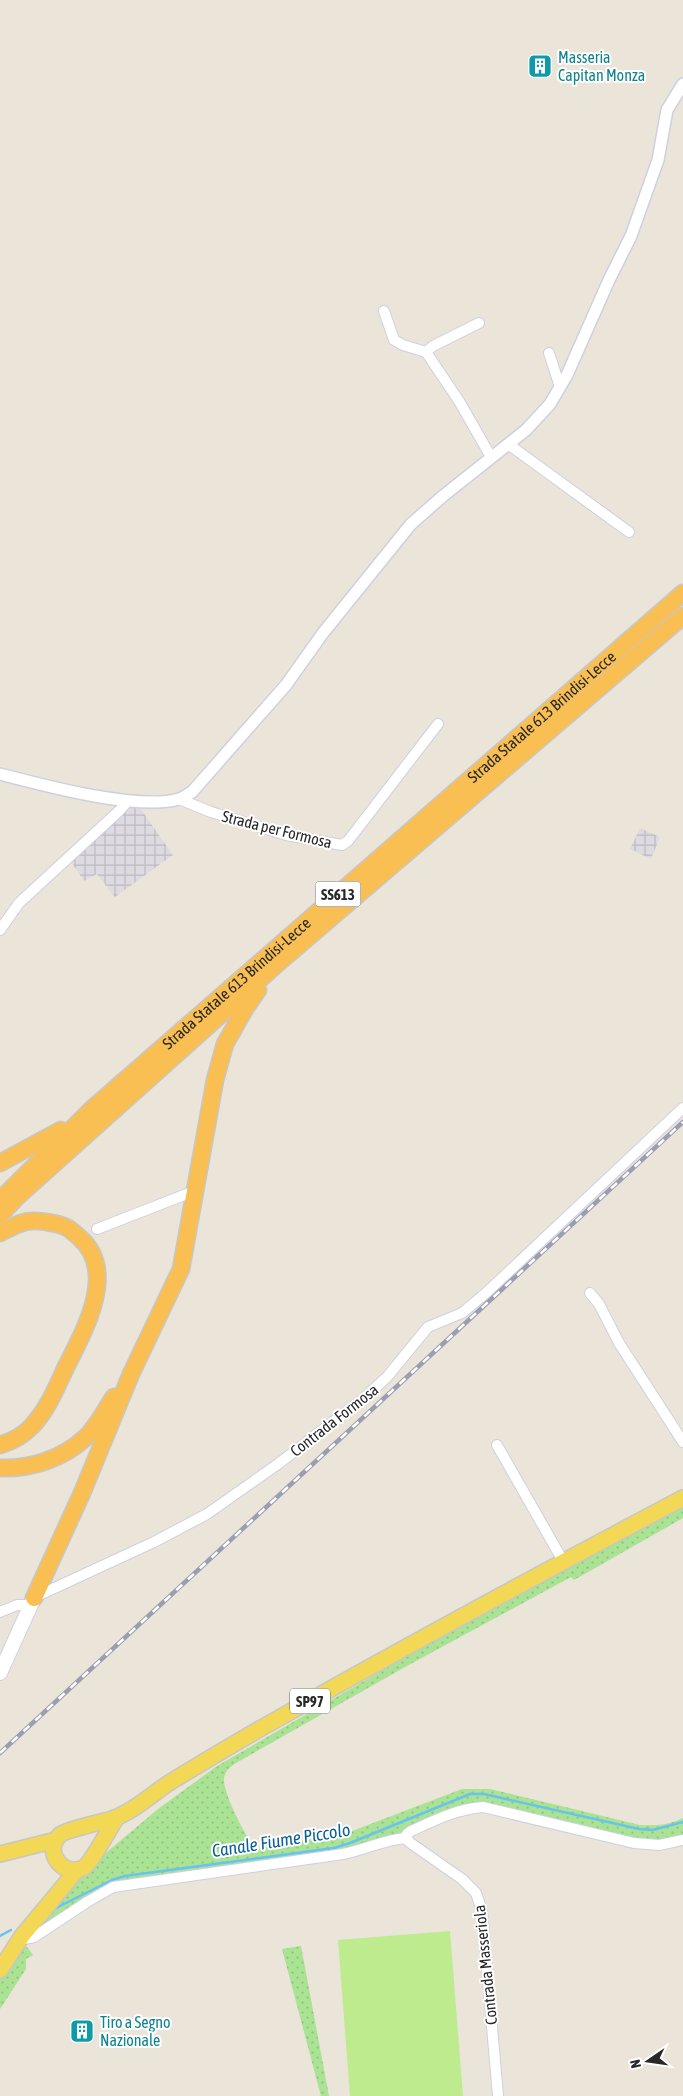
<svg xmlns="http://www.w3.org/2000/svg" width="683" height="2096" font-family="'Asap Condensed',sans-serif">
  <defs>
    <pattern id="industrial-grid" width="8" height="8" patternUnits="userSpaceOnUse" patternTransform="scale(1.25)"><rect width="8" height="8" fill="#dddae2"/><path d="M0 4h8M4 0v8" fill="none" stroke="#bebbc2"/></pattern>
    <pattern id="grass-dots" width="8" height="8" patternUnits="userSpaceOnUse" patternTransform="scale(1.25)"><rect width="8" height="8" fill="#a9e393"/><path d="M2 2h.1M6 6h.1" fill="none" stroke="#91c37f" stroke-width="1.8" stroke-linecap="round"/></pattern>
  </defs>
  <rect width="100%" height="100%" fill="#ebe4d8"/>
  <path fill="url(#industrial-grid)" d="M127,808h13l33,47 -58,42 -18,-23 -13,7 -14,-21z
    M640,828l20,9 -9,22 -21,-10z"/>
  <path fill="url(#grass-dots)" d="M683,1503v15l-109,62 -3,-3 -166,90 -169,96c-6,4 -10,7 -12,15 -2,13 23,63 33,71l90,-16 115,-44h28l150,36c16,1 28,0 43,-7v16l-15,5 -28,1 -143,-33 -44,2 -56,25 -34,12 -233,35 -95,53 5,-12 34,-38 33,-32 51,-43 59,-43 185,-107z
    M24,1946l3,1 6,8 -7,4v10l-26,40v-29l17,-29z
    M301,1946l28,150h-8l-39,-147z"/>
  <path fill="#beeb8e" d="M450,1931l13,165h-113l-12,-156z"/>
  <g fill="none" stroke-linecap="round" stroke-linejoin="round">
    <path stroke="#68c3f0" stroke-width="2.5" d="M56,1908l56,-28 13,-4 209,-28 16,-5 120,-49h14l155,35 14,1 30,-8
      M0,1936l11,-6"/>
    <g stroke="#ced0e1" stroke-width="12">
      <path id="minor" d="M384,311l10,29 9,5 23,7 33,49 32,56
        M426,352l7,-6 46,-23
        M549,353l11,34
        M508,444l121,88
        M179,799l32,13 75,23 56,10 6,-4 90,-117
        M0,930l19,-27 100,-92 9,-10
        M97,1229l100,-39
        M590,1293l9,11 20,39 64,99
        M497,1445l66,116
        M35,1597l119,-55 53,-28 71,-50 85,-65 24,-22 41,-50 34,-14 24,-20 197,-185
        M0,1612l17,-7h14
        M407,1838l2,4 53,37 14,14 6,18 16,185
        M407,1838v-4l4,-3c24,-11 46,-22 72,-24l151,36 25,2 24,-5
        M19,1940l15,-3 53,-35 26,-15 230,-33c22,-4 42,-15 64,-16"/>
    </g>
    <g stroke="#ced0e1" stroke-width="14">
      <path id="tertiary" d="M0,774c42,11 138,37 179,25 4,-1 9,-5 13,-7l94,-107 37,-52 88,-109 32,-28 83,-66 24,-26 17,-29 42,-95 22,-44 27,-76 9,-50 16,-26"/>
    </g>
    <g stroke="#ced0e1" stroke-width="16">
      <path id="secondary" d="M0,1673l34,-75"/>
    </g>
    <g stroke="#c7c7c7" stroke-width="18">
      <path id="primary" d="M117,1817c-7,10 -26,47 -34,51 -21,10 -40,-18 -23,-33 5,-5 42,-13 52,-16 21,-7 41,-26 60,-38 33,-20 66,-40 100,-59 136,-77 273,-151 411,-224
        M0,1854l56,-14
        M0,1970l22,-34 55,-66"/>
    </g>
    <g stroke="#c7c7c7" stroke-width="19">
      <g id="trunk">
        <path d="M0,1163l61,-33"/>
        <path id="s1" d="M0,1200l92,-91 591,-516"/>
        <path d="M0,1215l17,-18 260,-233 406,-348"/>
        <path d="M0,1233c24,-13 30,-15 57,-9 10,2 15,7 23,14 38,34 4,93 -14,129 -10,21 -18,42 -34,59 -9,10 -19,15 -32,19"/>
        <path d="M0,1468c31,1 62,-9 85,-30 12,-11 20,-28 29,-41"/>
        <path d="M34,1598l48,-105 49,-119 50,-105 34,-189 10,-36 21,-37 12,-17"/>
      </g>
    </g>
    <use href="#minor" stroke="#fff" stroke-width="10"/>
    <use href="#tertiary" stroke="#fff" stroke-width="11"/>
    <use href="#secondary" stroke="#fff" stroke-width="14"/>
    <use href="#primary" stroke="#f3d855" stroke-width="15"/>
    <use href="#trunk" stroke="#f9bf52" stroke-width="16"/>
    <g stroke="#9b9db3" stroke-width="4.5">
      <path id="rail" d="M0,1753l683,-631"/>
    </g>
    <use href="#rail" stroke="#fff" stroke-width="2.5" stroke-dasharray="8" stroke-linecap="butt"/>
  </g>
  <defs>
    <g id="building-square" transform="scale(1.25)"><rect x="-9" y="-9" width="18" height="18" rx="4" fill="#0f9aa8" stroke="#fff"/><path d="M-4-6H4V6H1V3H-1V6H-4ZM-2.5-4.3h1.7v1.8h-1.7ZM.8-4.3h1.7v1.8H.8ZM-2.5-1h1.7V.8h-1.7ZM.8-1h1.7V.8H.8Z" fill="#fff"/></g>
  </defs>
  <g fill-rule="evenodd">
    <use href="#building-square" x="540" y="66"/>
    <use href="#building-square" x="82" y="2031"/>
  </g>
  <g text-anchor="middle" dominant-baseline="central" stroke-width="4" stroke-linejoin="round" paint-order="stroke">
    <g fill="#fff" stroke="#686868" stroke-width="1">
      <rect x="315.5" y="881.5" width="45" height="25" rx="4"/>
      <rect x="290" y="1688.5" width="40" height="25" rx="4"/>
    </g>
    <g font-size="15" font-weight="bold" fill="#282828">
      <text x="338" y="894">SS613</text>
      <text x="310" y="1701">SP97</text>
    </g>
    <g font-size="16" fill="#0d838f" stroke="#fff" text-anchor="start">
      <text x="558" y="57">Masseria<tspan x="558" dy="18">Capitan Monza</tspan></text>
      <text x="100" y="2022">Tiro a Segno<tspan x="100" dy="18">Nazionale</tspan></text>
    </g>
    <g font-size="16" fill="#282828" stroke="#fff">
      <text stroke="none"><textPath href="#s1" startOffset="726">Strada Statale 613 Brindisi-Lecce</textPath></text>
      <text transform="translate(277 829) rotate(14)">Strada per Formosa</text>
      <text stroke="none"><textPath href="#s1" startOffset="321">Strada Statale 613 Brindisi-Lecce</textPath></text>
      <text transform="translate(334 1420) rotate(-38)">Contrada Formosa</text>
      <text transform="translate(485 1965) rotate(-96)">Contrada Masseriola</text>
    </g>
    <g font-size="18" font-style="italic" fill="#0a5f99" stroke="#fff">
      <text transform="translate(281 1840) rotate(-9)">Canale Fiume Piccolo</text>
    </g>
  </g>
  <g transform="translate(648 2061) rotate(257)" stroke="#ffffff" stroke-width="4" paint-order="stroke">
  <path d="M0-4L9 19L0 12L-9 19Z" fill="#282828"/>
  <text y="-8" font-size="14" font-weight="bold" text-anchor="middle" fill="#282828">N</text>
  </g>
</svg>
